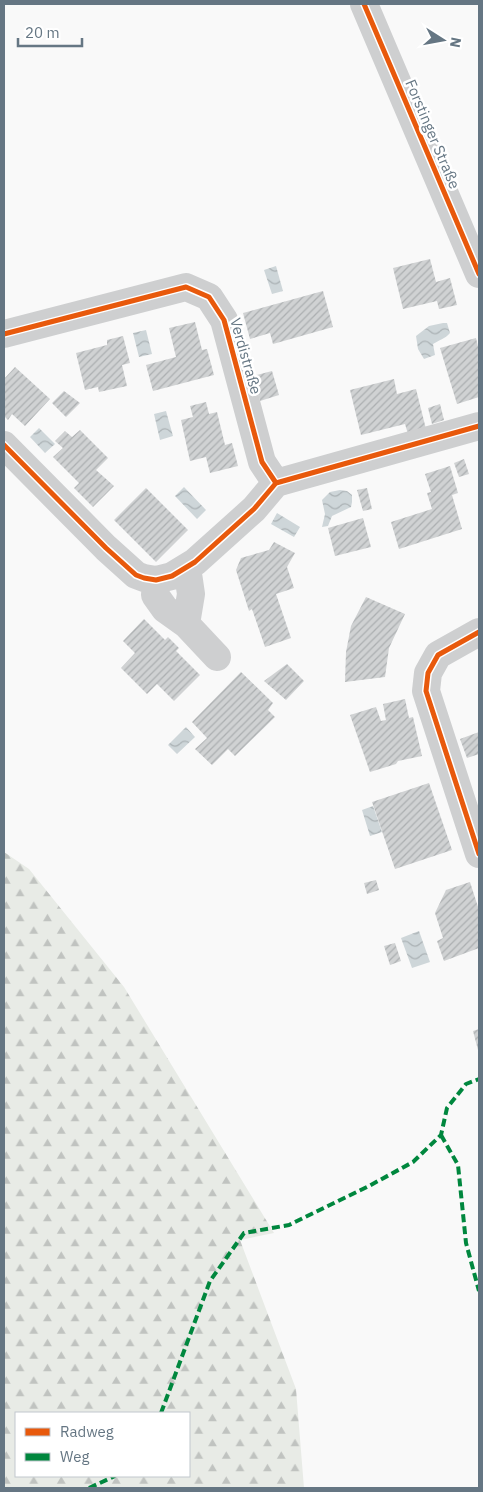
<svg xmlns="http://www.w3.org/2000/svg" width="483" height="1492" font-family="'IBM Plex Sans',sans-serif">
  <defs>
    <pattern id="forest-firs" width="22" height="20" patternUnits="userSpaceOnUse" patternTransform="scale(1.25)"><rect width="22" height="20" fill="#e8ebe6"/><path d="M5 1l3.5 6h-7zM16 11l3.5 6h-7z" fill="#c0c3c0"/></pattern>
    <pattern id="water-waves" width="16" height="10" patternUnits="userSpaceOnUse" patternTransform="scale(1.25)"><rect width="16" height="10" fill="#ced6d9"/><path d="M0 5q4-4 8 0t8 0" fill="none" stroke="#abb2b5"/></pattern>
    <pattern id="building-hatch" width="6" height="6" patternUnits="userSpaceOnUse" patternTransform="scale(1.25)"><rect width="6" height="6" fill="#d0d2d3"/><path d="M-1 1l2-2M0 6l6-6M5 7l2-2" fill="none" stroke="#acafb1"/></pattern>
  </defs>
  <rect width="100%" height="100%" fill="#f9f9f9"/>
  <path fill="url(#forest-firs)" fill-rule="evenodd" d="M4,852l25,17 95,118 150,246 -34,7 56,149 8,99h-300zM16,1413h173v63h-173z"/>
  <path fill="url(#water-waves)" d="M276,266l7,25 -11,3 -8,-24z
    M443,323h4l3,10c-5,6 -11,7 -17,11l2,11 -11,4 -6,-10 -2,-13 13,-10z
    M146,330l6,24 -13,3 -6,-24z
    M166,411l7,25 -13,4 -6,-26z
    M39,428l16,16 -10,9 -15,-16z
    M184,487l22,23 -9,9 -22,-23z
    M340,490l7,1 5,4v7l-1,5 -19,9 -4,10 -6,1 3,-13 -3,-14 8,-8z
    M277,513l23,14 -6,10 -23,-13z
    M186,727l9,10 -18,17 -9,-9z
    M373,806l9,26 -12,4 -8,-26z
    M419,931l11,31 -18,6 -11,-30z"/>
  <path fill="url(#building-hatch)" d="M430,259l6,23 14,-4 7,27 -18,4 -2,-8 -34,8 -10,-41z
    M323,291l10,36 -60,17 -3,-11 -20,6 -7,-26z
    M195,322l7,28 5,-1 7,26 -61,16 -7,-26 30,-8 -7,-29z
    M123,336l7,27 -8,2 5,21 -28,6 -1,-5 -13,3 -9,-37 31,-8v-5z
    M476,338l3,13v46l-22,7 -17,-56z
    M15,367l35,32 -25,27 -13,-12 -4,6 -4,-4v-37z
    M272,371l7,24 -19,6 -7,-25z
    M394,379l3,15 19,-5 10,40 -18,5 -3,-10 -44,11 -11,-45z
    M64,391l16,12 -14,14 -14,-14z
    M206,402l3,12 8,-2 8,33 7,-2 6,23 -28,7 -4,-16 -16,4 -9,-41 12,-3 -3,-11z
    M440,404l4,16 -12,4 -4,-16z
    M80,430l28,28 -12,12 18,16 -21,21 -19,-19 5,-5 -26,-26 10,-9 -8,-7 10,-10 7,6z
    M464,459l5,15 -10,3 -5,-14z
    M450,466l8,27 -6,2 10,34 -63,20 -8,-27 41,-13 -5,-16 4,-1 -6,-18z
    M146,488l42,42 -32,32 -42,-42z
    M367,488l5,21 -9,2 -6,-21z
    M363,518l8,29 -36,9 -7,-28z
    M274,542l21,11 -8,14 7,21 -18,6 15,44 -26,9 -13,-38 -3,2 -13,-41 5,-12 28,-8z
    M366,597l39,17 -16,34 -4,29 -40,5 1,-30 5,-26z
    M144,619l21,21 3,-3 11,11 -3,3 24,24 -26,26 -17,-17 -10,10 -26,-26 14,-15 -12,-12z
    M287,664l17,17 -18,19 -22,-19z
    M241,672l32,31 -5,7 7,7 -40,39 -7,-7 -16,16 -17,-16 12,-11 -15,-16z
    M405,699l4,19 4,-1 9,39 -24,5 -2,3 -26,8 -20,-57 26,-8 5,14 5,-1 -3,-16z
    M479,732v22l-12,4 -7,-19z
    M429,783l23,67 -57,19 -23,-67z
    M376,880l3,10 -12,4 -3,-11z
    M470,882l9,28v38l-35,13 -7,-20 6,-3 -8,-25 11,-23z
    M395,943l6,18 -11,4 -6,-19z
    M479,1029v25l-6,-23z"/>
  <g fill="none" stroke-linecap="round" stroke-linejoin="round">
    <path stroke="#cecfd0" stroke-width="28" d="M364,4l115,270
      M4,334l182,-47 23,10 15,23 38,142 14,21
      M4,445l102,103 30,27 8,3 12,2 16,-4 23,-14 59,-53 22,-26 203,-57
      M156,580l-1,15 10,14 21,15 31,33
      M186,624l5,-30 -4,-27
      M479,632l-41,23 -10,18 -2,18 53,163"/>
    <path stroke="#00873e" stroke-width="4" stroke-dasharray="8 4" stroke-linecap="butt" d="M441,1135l17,30 8,78 13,48
      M161,1413l49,-132 34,-48 45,-8 80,-39 44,-24 28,-27 6,-27 19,-24 13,-5
      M89,1488l26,-12"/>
    <g stroke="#fff" stroke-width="8">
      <path id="cycleway" d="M364,4l115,270
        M4,334l182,-47 23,10 15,23 38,142 14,21
        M4,445l102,103 30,27 8,3 12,2 16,-4 23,-14 59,-53 22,-26 203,-57
        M479,632l-41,23 -10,18 -2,18 53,163"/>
    </g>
    <use href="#cycleway" stroke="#e8590c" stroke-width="5"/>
  </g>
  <g text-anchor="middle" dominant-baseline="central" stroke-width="5" stroke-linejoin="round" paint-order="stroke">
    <g font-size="15" fill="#657683" stroke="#fff">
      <text transform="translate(433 134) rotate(67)">Forstinger Straße</text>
      <text transform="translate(246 356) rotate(74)">Verdistraße</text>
    </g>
  </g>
  <rect width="483" height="1492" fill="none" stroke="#657683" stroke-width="10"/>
  <rect x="15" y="1412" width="175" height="65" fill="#ffffff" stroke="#c1c8cd"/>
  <rect x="25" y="1428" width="25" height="8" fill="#e8590c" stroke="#c1c8cd"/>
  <text x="60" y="1437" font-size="15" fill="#657683">Radweg</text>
  <rect x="25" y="1453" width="25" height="8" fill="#00873e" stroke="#c1c8cd"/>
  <text x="60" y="1462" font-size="15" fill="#657683">Weg</text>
  <g transform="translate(443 40) rotate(101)" stroke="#ffffff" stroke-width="4" paint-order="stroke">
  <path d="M0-4L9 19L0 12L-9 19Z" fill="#657683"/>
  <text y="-8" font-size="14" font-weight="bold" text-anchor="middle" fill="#657683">N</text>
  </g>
  <path d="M18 38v8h64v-8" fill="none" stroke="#657683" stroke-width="2.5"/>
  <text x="25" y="38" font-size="15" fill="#657683" stroke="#ffffff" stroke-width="4" paint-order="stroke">20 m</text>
</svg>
